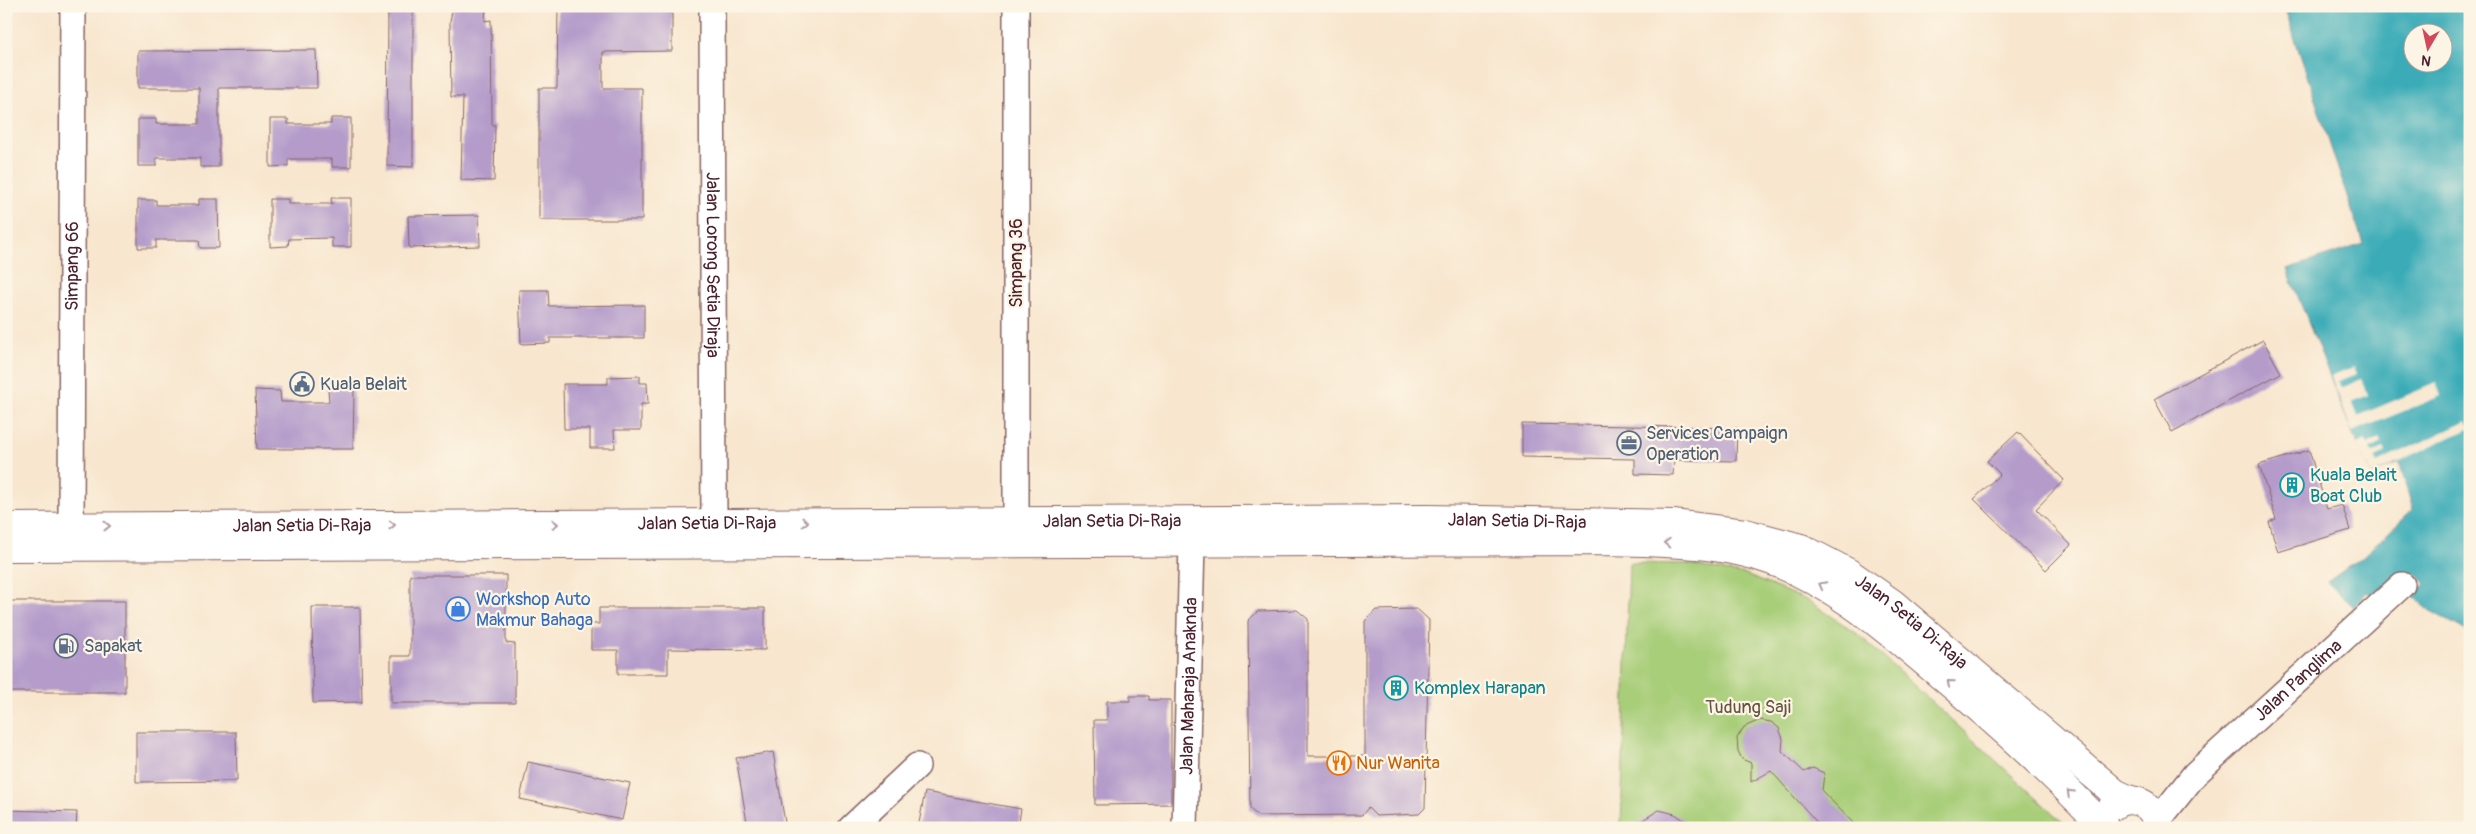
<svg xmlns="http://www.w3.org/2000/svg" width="2476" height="834" font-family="Pangolin,sans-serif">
  <rect width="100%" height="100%" fill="#fcf5e5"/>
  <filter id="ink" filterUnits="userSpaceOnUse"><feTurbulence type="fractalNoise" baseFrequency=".02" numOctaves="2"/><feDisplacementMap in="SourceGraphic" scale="10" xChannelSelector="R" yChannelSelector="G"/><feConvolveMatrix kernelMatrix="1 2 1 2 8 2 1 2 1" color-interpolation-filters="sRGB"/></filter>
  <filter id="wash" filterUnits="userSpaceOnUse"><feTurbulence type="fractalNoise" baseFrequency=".0096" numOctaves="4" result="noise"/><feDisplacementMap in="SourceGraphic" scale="20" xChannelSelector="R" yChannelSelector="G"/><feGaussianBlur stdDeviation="1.12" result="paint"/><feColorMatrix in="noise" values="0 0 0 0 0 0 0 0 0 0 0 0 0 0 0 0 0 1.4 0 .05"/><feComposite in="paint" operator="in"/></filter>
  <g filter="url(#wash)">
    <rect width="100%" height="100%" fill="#f8e6ce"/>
    <path fill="#a8ce79" stroke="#797652" d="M1629,563l59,1 58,11 63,26 50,34 210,193h-448z"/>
    <path fill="#3bacb7" stroke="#426671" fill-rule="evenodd" d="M2284,6h186v627l-41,-23 -16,-14 13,-12 -10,-11 -14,12 -25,13 -10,-6 -13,15 -27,-25 34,-24 52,-48 -14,-48 -27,12 -20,-42 -65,-163 76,-25zM2414,32h30v30h-30z"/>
    <path fill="#f8e6ce" d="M2353,367l3,7 -18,7 3,7 21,-9 6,16 -16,7 6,14 78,-33 5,13 -89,36 -21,-56z
      M2467,421l3,7 -98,46 -15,-30 8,-4 3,4 11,-6 2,5 -11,6 2,4 11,-5 3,5 -11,5 2,5z"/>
    <g id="blocks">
      <path fill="#b49bca" d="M388,6h25v161l-26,-1z
        M453,6h33l-1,15 6,-1 1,105h3l-1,56 -33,-1 2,-83h-12l-1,-76z
        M558,6h114v45l-69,1v36h39v132h-103v-132h18z
        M316,50l1,38h-98v79h-19v-9h-44v8h-18v-47h18v5h43v-36h-61v-37z
        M331,118h20v49h-19v-8h-44v7l-18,1v-48h18v5h43z
        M331,198h20v49h-19v-9l-43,1 -1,7 -18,1v-48h18v5h44z
        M199,199h19l1,49h-19l-1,-8h-43v8h-18v-48h18v5h43z
        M479,215l1,31 -71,2 -1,-32z
        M519,290h29l1,16 95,-1v33h-94v5l-29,1z
        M2263,340l18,33 -109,59 -18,-33z
        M640,376v7h7l1,21h-7v26h-27l1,18h-25v-19h-26l-1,-45h45v-7z
        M328,389l26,1 -1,59h-96l-2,-59 25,1 1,11h48z
        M1522,424l215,4 -1,33 -62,-1 -1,15 -38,-1v-15l-113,-2z
        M2018,432l46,48 -28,29 35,36 -25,25 -72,-71 26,-25 -13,-13z
        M2309,450l18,59 15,-4 8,25 -72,22 -9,-30 7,-3 -17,-54z
        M410,575h96v68l9,1v59h-124v-47h19z
        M6,601h119v91h-119z
        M312,607h48l2,95 -49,1z
        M599,608h166v42l-97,-1v25h-50v-24h-27v-26h8z
        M1417,609l12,11 -4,188 -6,6 -43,2 -8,-8 -6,7 -104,1 -8,-7 -2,-188 10,-10 39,-1 11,9v137h57v-135l11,-11z
        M1130,696h19v4h22v104l-76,1 -1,-85h13v-19h23z
        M1760,720l11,2 8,6 4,11 -1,12 22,21 9,-4 11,5 -2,18 36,37h-36l-51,-57 -20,11v-19l-9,-4 -4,-8 -1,-13 7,-11z
        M136,732h100l1,49 -101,1z
        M773,752l13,76h-38l-12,-70z
        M528,762l102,21 -8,37 -102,-21z
        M925,792l96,17 -3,19h-100z
        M6,810l71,2 -1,16h-70z
        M1659,810l16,4 21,14h-66z"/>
    </g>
  </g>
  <g filter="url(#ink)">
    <use href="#blocks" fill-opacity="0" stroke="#876564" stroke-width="1"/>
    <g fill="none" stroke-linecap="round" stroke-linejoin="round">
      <g stroke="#876564" stroke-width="28">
        <g id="minor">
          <path id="s1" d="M712,6l2,517"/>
          <path d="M1016,6v514"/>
          <path id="s2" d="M71,526l2,-520"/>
          <path id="s3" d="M2156,823l39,-49 207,-189"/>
          <path d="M851,828l66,-62"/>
          <path id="s4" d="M1185,828l7,-285"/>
        </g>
      </g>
      <g stroke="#876564" stroke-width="30">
        <g id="major">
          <path id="s5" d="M6,527l1422,-8 245,5 72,9 56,15 48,25 43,30 223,190 13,6"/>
          <path d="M6,547l1605,-6c53,2 110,1 161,20 62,23 110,65 160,107 60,50 119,103 173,160"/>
          <path d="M2113,806c16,-14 47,-1 42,22"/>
        </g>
      </g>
      <use href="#minor" stroke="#fff" stroke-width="25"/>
      <use href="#major" stroke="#fff" stroke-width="28"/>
    </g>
    <defs><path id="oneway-chevron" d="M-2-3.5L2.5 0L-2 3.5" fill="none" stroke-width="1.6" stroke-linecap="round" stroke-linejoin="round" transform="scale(1.25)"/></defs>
    <g stroke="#ae9aa0">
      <use href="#oneway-chevron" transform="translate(805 522)"/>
      <use href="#oneway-chevron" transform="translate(555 524)"/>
      <use href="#oneway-chevron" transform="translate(392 525)"/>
      <use href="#oneway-chevron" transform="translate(107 526)"/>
      <use href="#oneway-chevron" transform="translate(1667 543) rotate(-177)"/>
      <use href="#oneway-chevron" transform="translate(1822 585) rotate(-152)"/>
      <use href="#oneway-chevron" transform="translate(1950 683) rotate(-140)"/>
      <use href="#oneway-chevron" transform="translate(2070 793) rotate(-136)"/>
    </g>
  </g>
  <defs>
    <g id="civic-ring" transform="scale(1.25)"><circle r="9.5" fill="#fcf5e5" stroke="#5c6f8a" stroke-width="1.5"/><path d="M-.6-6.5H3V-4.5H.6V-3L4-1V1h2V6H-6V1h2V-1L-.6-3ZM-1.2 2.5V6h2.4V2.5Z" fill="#5c6f8a"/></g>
    <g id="office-ring" transform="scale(1.25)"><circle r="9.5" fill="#fcf5e5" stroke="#5c6f8a" stroke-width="1.5"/><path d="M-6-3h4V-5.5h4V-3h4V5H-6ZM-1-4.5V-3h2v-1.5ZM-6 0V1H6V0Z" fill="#5c6f8a"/></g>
    <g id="building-ring" transform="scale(1.25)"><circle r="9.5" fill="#fcf5e5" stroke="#0f9aa8" stroke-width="1.5"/><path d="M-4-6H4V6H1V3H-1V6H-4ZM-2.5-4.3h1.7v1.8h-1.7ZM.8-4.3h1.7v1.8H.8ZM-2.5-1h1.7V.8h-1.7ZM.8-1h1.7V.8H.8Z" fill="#0f9aa8"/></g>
    <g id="shop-ring" transform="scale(1.25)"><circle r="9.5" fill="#fcf5e5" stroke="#3f7fe0" stroke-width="1.5"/><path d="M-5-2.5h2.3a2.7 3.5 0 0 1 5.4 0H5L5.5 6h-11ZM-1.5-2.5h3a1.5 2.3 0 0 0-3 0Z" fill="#3f7fe0"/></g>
    <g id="fuel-ring" transform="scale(1.25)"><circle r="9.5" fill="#fcf5e5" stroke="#5c6f8a" stroke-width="1.5"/><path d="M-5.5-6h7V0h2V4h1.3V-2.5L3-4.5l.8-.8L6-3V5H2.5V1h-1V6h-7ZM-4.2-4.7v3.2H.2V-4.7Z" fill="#5c6f8a"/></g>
    <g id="restaurant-ring" transform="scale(1.25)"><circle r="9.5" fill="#fcf5e5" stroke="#e8710a" stroke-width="1.5"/><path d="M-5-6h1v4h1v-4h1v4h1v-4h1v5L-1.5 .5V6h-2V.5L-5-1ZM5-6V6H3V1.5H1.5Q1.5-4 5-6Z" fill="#e8710a"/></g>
  </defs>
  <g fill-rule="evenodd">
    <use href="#civic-ring" x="302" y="384"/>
    <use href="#office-ring" x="1629" y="443"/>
    <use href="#building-ring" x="2292" y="485"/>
    <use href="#shop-ring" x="458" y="609"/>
    <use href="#fuel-ring" x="66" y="646"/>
    <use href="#building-ring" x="1396" y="688"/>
    <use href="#restaurant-ring" x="1339" y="763"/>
  </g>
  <g text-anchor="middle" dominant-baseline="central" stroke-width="4.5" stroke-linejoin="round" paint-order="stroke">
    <g font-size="18" fill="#4a1f2b" stroke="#fcf5e5">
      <text transform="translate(1016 263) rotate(-90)">Simpang 36</text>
      <text stroke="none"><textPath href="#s1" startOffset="259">Jalan Lorong Setia Diraja</textPath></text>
      <text stroke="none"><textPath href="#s2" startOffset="260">Simpang 66</textPath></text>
      <text stroke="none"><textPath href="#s5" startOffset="1106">Jalan Setia Di-Raja</textPath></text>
      <text stroke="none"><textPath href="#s5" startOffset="1511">Jalan Setia Di-Raja</textPath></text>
      <text stroke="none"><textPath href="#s5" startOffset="701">Jalan Setia Di-Raja</textPath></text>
      <text stroke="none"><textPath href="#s5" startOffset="296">Jalan Setia Di-Raja</textPath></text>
      <text stroke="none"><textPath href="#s5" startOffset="1931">Jalan Setia Di-Raja</textPath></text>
      <text stroke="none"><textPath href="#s3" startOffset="202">Jalan Panglima</textPath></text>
      <text stroke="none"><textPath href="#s4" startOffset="142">Jalan Maharaja Anaknda</textPath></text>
    </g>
    <g font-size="18" fill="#4e5e75" stroke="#fcf5e5" text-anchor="start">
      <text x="320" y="384">Kuala Belait</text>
      <text x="1646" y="433">Services Campaign<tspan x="1646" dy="21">Operation</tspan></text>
      <text x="84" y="646">Sapakat</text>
    </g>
    <g font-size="18" fill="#0d838f" stroke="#fcf5e5" text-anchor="start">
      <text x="2310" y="475">Kuala Belait<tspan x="2310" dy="21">Boat Club</tspan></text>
      <text x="1414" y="688">Komplex Harapan</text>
    </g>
    <g font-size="18" fill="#366cbe" stroke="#fcf5e5" text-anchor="start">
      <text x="476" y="599">Workshop Auto<tspan x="476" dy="21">Makmur Bahaga</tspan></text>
    </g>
    <g font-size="18" fill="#665442" stroke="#fcf5e5">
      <text x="1748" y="707">Tudung Saji</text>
    </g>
    <g font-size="18" fill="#c56008" stroke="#fcf5e5" text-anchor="start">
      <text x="1356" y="763">Nur Wanita</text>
    </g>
  </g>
  <rect width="2476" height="834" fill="none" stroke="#fcf5e5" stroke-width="25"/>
  <g transform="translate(2428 48) rotate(189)"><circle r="24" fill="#fcf5e5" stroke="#b59f9b"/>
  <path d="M0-4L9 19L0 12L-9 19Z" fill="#d1495b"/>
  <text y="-8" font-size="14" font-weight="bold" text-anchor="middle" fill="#4a1f2b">N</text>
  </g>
</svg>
